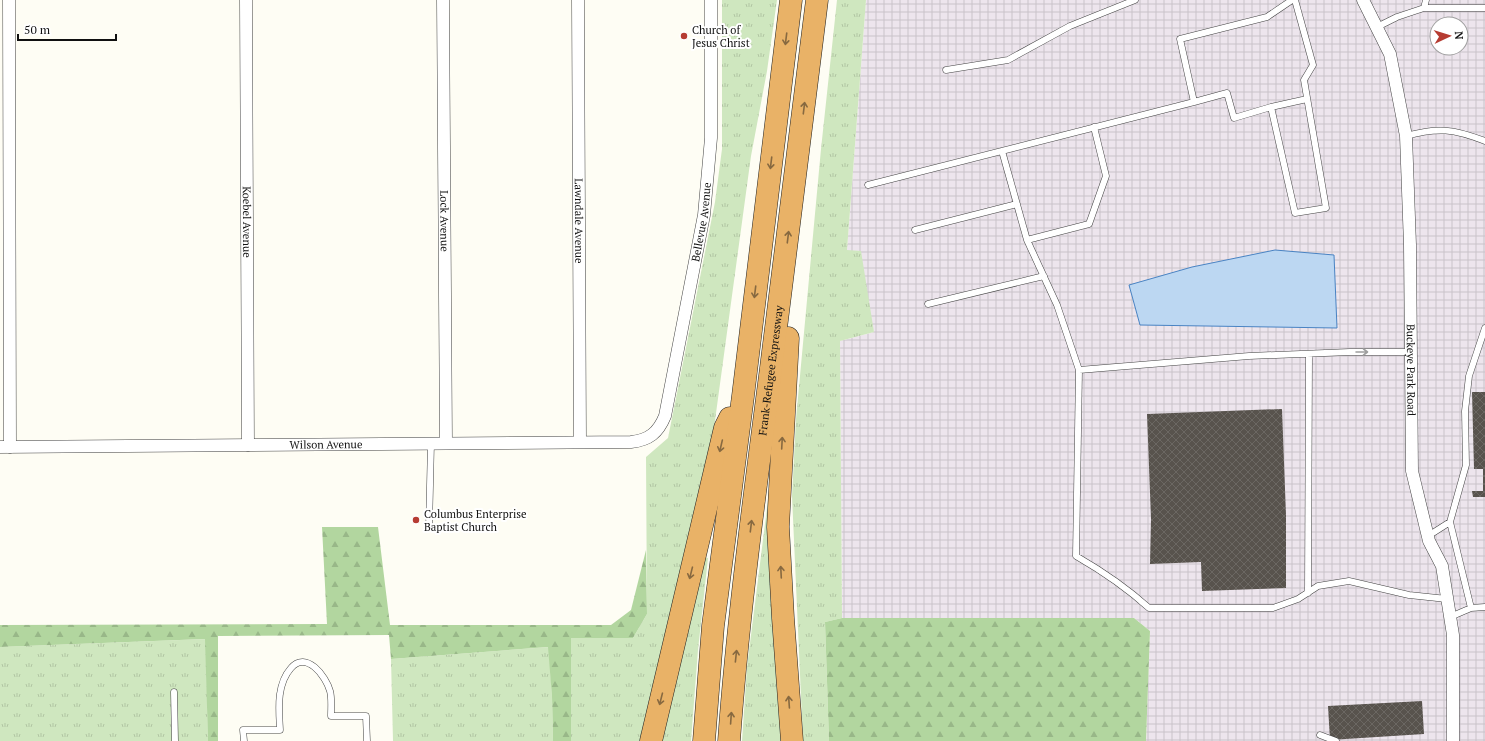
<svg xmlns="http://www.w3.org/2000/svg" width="1485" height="741" font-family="'PT Serif',serif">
  <defs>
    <pattern id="industrial-grid" width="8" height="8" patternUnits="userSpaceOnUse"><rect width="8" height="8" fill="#ede5ed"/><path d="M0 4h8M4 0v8" fill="none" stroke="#cac3ca"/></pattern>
    <pattern id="grass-tufts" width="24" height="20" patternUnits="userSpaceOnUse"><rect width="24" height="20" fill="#cfe7bf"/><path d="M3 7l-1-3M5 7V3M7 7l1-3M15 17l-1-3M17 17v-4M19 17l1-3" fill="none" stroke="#b1c5a3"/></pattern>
    <pattern id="forest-firs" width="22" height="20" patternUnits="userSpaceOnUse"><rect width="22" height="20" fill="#b2d69f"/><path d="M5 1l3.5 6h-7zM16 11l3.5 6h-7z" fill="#98b788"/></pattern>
    <pattern id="building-cross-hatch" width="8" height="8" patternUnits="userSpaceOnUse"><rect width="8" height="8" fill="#58534d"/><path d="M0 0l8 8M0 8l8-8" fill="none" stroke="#6b6762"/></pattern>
  </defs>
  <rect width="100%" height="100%" fill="#fefdf4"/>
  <path fill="url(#industrial-grid)" fill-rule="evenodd" d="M866,0h619v741h-339l4,-110 -16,-13h-292l-2,-277 34,-9 -27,-82zM1437,24h24v24h-24z"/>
  <path fill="url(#grass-tufts)" d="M722,0h55l-10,71 -16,85 -40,294 -69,291h-71v-103h62l14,-24 -1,-157 22,-19 47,-236 7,-53z
    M837,0h29l-19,250 14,1 13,81 -34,9 2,277 -17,4 4,119h-26l-11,-245 4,-77 25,-270z
    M771,476l14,265h-43l5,-74z
    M703,557l5,1 -10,92 -7,91h-33z
    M206,639l2,102h-208v-94z
    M549,647l3,50 1,44h-160l-2,-82z"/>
  <path fill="url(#forest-firs)" d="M322,527h56l12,98h221l20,-15 15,-60 1,64 -14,24h-62v103h-18l-1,-44 -4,-50 -157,12 -2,-24 -171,1v105h-10l-3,-102 -205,8v-22l327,-1z
    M842,618h292l16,13 -4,110h-317l-4,-119z"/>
  <path fill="#bcd7f2" stroke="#4983c3" d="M1275,250l59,5 3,73 -197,-3 -11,-40 63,-18z"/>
  <path fill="url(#building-cross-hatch)" d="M1472,392h13v105h-12l-1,-6h11v-22h-9z
    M1282,409l4,106v73l-84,3 -1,-29 -51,2 1,-45 -4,-105z
    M1422,701l2,33 -94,6 -2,-34z"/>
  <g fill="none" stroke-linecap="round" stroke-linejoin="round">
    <g stroke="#434343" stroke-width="7">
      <path id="lane" d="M1295,0l18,65 -9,15 22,128 -31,5 -24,-106 36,-8
        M1424,8l2,-8
        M1377,27l20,-10 27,-9h61
        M946,70l62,-10 62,-34 65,-26
        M1271,107l-37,11 -7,-25 -33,9 -14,-63 87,-22 25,-17
        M1406,136c32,-9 48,-7 79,5
        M1002,151l25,89 30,65 22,65
        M868,185l326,-83
        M915,230l102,-26
        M1027,240l62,-16 17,-48 -12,-49
        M928,304l116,-28
        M1411,352h-61l-101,4 -170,14 -3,186c26,15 51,32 73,52h124l25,-9 20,-13 31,-5 60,14 38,4
        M429,528l2,-85
        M1428,536l22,-14 16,-57 -1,-54 4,-35 16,-48
        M1308,593l1,-239
        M1471,608l14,-1
        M1450,617l21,-9 -21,-86
        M174,692l1,49
        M1320,735l16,6
        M244,741l-1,-11h37c-1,-20 -4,-45 11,-62 15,-18 35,8 39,23 2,7 1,17 1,25h35l1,25"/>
    </g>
    <g stroke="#434343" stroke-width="13">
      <g id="street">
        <path d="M9,0l1,447"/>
        <path id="s1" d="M246,0l2,445"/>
        <path id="s2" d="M443,0l3,442"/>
        <path id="s3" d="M578,0l2,441"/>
        <path id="s4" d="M1363,0l27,54 16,82 4,109 2,226 17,70 13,25 11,69v106"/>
        <path id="s5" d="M0,447l631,-5c18,-2 27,-9 34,-26l39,-201 7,-77v-138"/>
      </g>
    </g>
    <g stroke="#212121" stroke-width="23">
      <g id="highway">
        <path d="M788,338l-10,189 5,91 9,123"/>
        <path d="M651,741l74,-313 5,-10"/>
        <path d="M704,741l9,-115 30,-230 48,-396"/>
        <path id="s6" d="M729,741c9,-125 26,-249 42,-373 16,-122 31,-245 46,-368"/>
      </g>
    </g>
    <use href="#lane" stroke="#fff" stroke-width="6"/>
    <use href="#street" stroke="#fff" stroke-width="12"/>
    <use href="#highway" stroke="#e9b267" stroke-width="22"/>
  </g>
  <defs><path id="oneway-shaft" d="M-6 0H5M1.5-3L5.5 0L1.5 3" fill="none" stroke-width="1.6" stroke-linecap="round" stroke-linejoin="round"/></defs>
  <g stroke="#876940">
    <use href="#oneway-shaft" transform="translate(786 39) rotate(97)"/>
    <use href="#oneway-shaft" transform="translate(804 108) rotate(-83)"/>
    <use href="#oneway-shaft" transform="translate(771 163) rotate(97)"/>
    <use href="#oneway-shaft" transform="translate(788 237) rotate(-83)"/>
    <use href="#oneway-shaft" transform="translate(755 292) rotate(97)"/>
    <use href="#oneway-shaft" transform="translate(782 443) rotate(-87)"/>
    <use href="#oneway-shaft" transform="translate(721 446) rotate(103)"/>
    <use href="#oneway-shaft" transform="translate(751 526) rotate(-83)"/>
    <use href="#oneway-shaft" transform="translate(781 572) rotate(-93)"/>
    <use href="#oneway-shaft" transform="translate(691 573) rotate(104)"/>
    <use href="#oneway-shaft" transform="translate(736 656) rotate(-84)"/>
    <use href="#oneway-shaft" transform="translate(661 699) rotate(104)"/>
    <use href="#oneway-shaft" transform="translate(789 702) rotate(-94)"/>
    <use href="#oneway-shaft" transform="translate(731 718) rotate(-86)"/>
  </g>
  <use stroke="#9f9f9f" href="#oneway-shaft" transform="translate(1362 352)"/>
  <g fill="#b63c32" stroke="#fff" stroke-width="1.5">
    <circle cx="684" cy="36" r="4"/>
    <circle cx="416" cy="520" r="4"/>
  </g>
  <g text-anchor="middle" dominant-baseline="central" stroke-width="4" stroke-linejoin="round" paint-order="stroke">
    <g font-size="11" fill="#101010" stroke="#fff" text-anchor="start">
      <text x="692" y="30">Church of<tspan x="692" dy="13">Jesus Christ</tspan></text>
      <text x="424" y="514">Columbus Enterprise<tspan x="424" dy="13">Baptist Church</tspan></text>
    </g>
    <g font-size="11" fill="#101010" stroke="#fff">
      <text stroke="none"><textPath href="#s2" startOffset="221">Lock Avenue</textPath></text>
      <text stroke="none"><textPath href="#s3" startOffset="221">Lawndale Avenue</textPath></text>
      <text stroke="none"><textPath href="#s1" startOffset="222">Koebel Avenue</textPath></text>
      <text stroke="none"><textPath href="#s5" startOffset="874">Bellevue Avenue</textPath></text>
      <text stroke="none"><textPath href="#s6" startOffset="373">Frank-Refugee Expressway</textPath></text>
      <text stroke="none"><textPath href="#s4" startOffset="378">Buckeye Park Road</textPath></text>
      <text stroke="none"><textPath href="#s5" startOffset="326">Wilson Avenue</textPath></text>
    </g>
  </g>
  <g transform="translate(1449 36) rotate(86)"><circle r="19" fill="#ffffff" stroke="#9f9f9f"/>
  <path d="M0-3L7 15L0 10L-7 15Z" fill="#b63c32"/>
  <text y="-6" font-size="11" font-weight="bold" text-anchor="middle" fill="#101010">N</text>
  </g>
  <path d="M18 34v6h98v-6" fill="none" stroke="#101010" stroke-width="2"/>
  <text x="24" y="34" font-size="12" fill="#101010" stroke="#ffffff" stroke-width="3" paint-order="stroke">50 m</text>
</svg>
